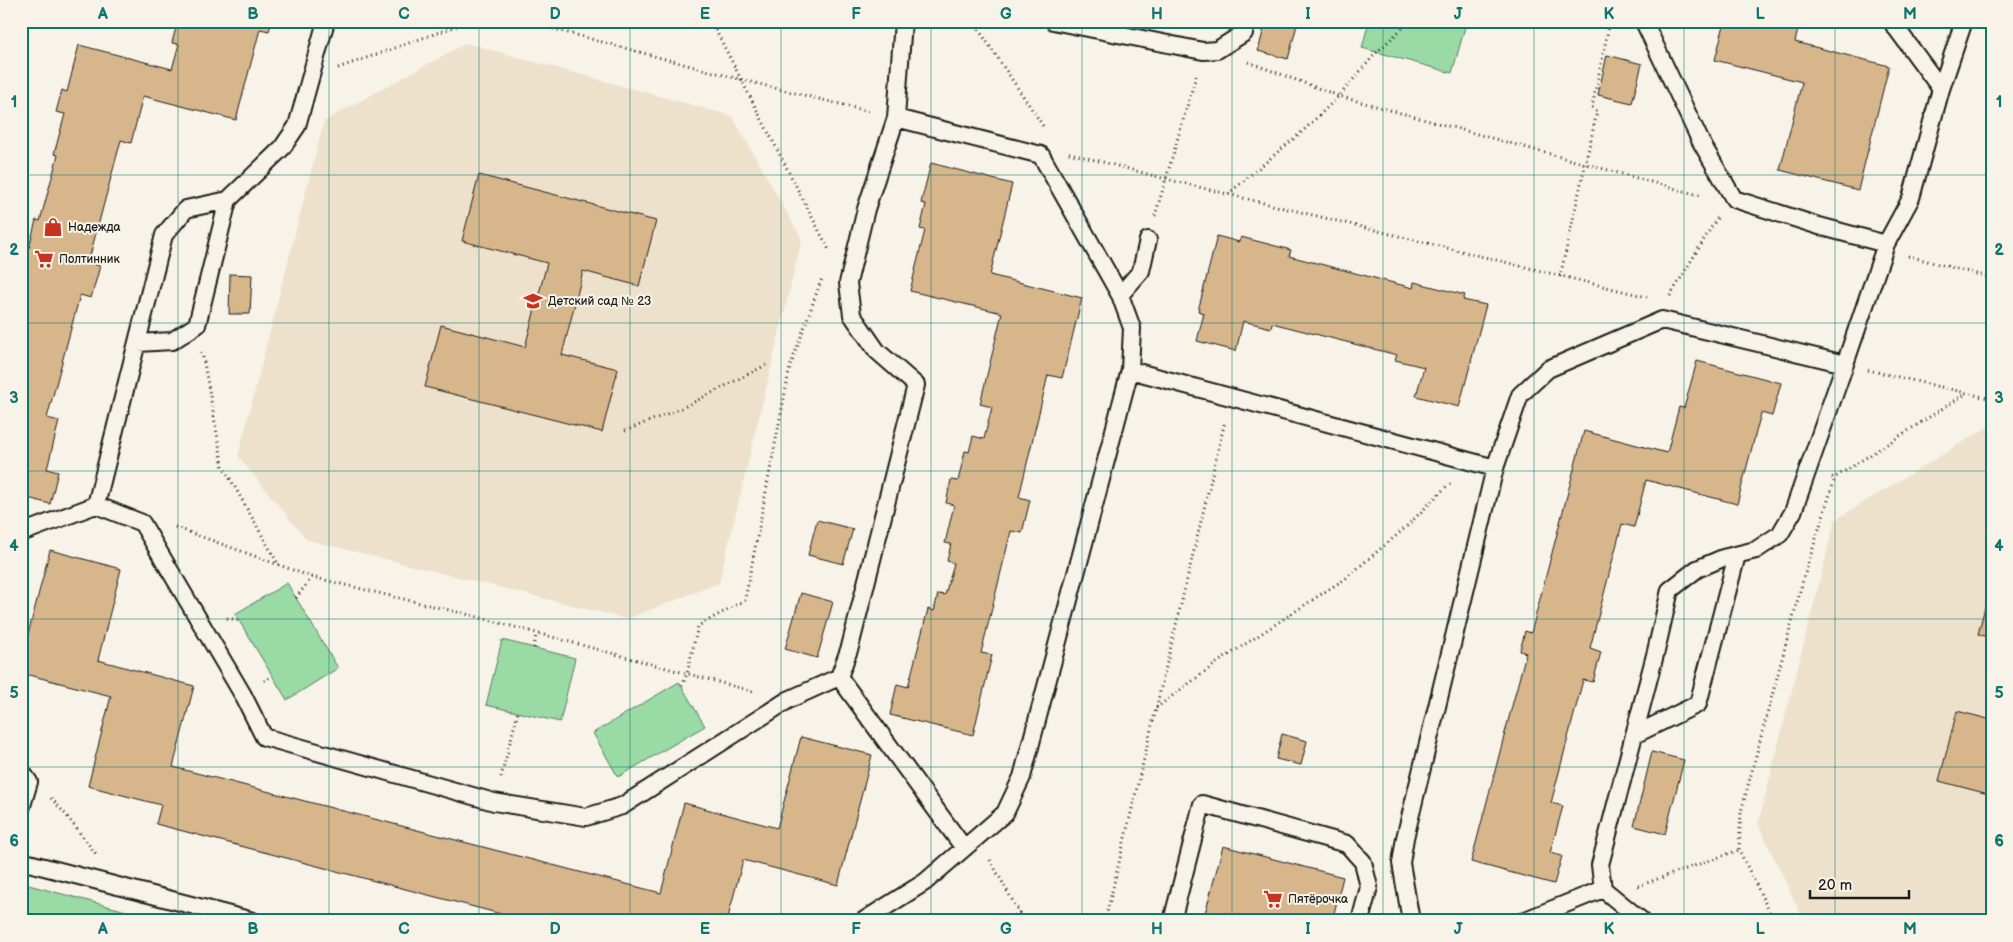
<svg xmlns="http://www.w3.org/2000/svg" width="2013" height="942" font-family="'Balsamiq Sans',sans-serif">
  <rect width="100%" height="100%" fill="#f7f3e8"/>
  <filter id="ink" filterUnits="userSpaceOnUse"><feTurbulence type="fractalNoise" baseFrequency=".02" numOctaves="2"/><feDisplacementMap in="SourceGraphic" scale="10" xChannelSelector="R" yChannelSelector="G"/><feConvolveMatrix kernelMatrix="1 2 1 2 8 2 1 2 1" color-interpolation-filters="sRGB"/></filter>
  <g filter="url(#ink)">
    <path fill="#eee1cc" d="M466,43l266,73 70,123 -83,344 -92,36 -320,-79 -69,-84 86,-335z
      M1986,428l6,1v492h-188l-46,-97 77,-304z"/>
    <path fill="#99daa5" stroke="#5a7b60" d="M1369,21h88l9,3 -14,49 -90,-25z
      M287,583l51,85 -51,32 -52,-86z
      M502,640l73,18 -15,64 -74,-17z
      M679,682l26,44 -87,51 -25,-44z
      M21,883l143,38h-143z"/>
    <path fill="#d8b68b" stroke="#1c1c1c" d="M184,21h88l-3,10 -9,-2 -24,91 -93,-24 -12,47 -10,-3 -33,123 12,3 -9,32 -11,-3 -33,123 12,3 -12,48 11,3 -8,32 -29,-8v-221l2,-7h-2v-19l1,-3 7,2 7,-28 4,1 18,-66 -4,-1 11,-40 -9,-2 6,-22 5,2 12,-47 93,24 7,-25 -7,-1 3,-12 3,-9 5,1z
      M1266,21h32l-10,38 -30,-8z
      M1725,21h75l-5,21 94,24 -31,124 -78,-20 22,-88 -87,-22z
      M1607,55l35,9 -10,39 -34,-8z
      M931,163l81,21 -22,91 92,23 -20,80 -14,-3 -29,122 11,3 -8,33 -11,-2 -30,122 11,2 -19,80 -83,-20 7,-31 11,3 20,-78 6,2 4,-17 7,1 9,-32 -7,-2 4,-17 -6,-1 9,-38 -8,-2 5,-23 7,1 7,-30 4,1 4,-16 11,3 8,-32 -12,-3 22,-91 -92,-22 15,-61 -5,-1 6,-25 -5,-1z
      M479,175l177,46 -17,65 -56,-15 -21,84 56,14 -16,63 -177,-45 16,-62 84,22 22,-84 -85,-22z
      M1217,236l22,6 2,-5 50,13 -2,6 124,32 1,-6 51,13 -2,5 23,5 -27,102 -43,-11 8,-29 -29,-7 2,-5 -125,-32 -1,5 -28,-7 -7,30 -39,-10 7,-28 -6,-2z
      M230,274l22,1 -2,39h-21z
      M1697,361l84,22 -9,33 -11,-3 -24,91 -91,-24 -12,47 -12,-3 -32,124 11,4 -8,30 -10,-2 -32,123 12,3 -13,47 12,3 -8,28 -83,-22 55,-209 -6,-2 5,-20 6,2 53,-202 83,22 12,-46 5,1z
      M817,520l36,9 -10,35 -35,-9z
      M50,550l71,19 -23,91 96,26 -21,81 488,126 23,-90 93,25 24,-91 71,18 -34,130 -95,-25 -16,61h-199l-372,-97 5,-19 -73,-19 23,-90 -90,-23v-12z
      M1992,580v58l-14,-4z
      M801,593l32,9 -16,56 -32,-9z
      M1957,711l35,9v75l-53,-14z
      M1282,734l25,7 -6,24 -25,-6z
      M1652,752l32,8 -19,74 -31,-8z
      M1223,846l120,31 -11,44h-129z"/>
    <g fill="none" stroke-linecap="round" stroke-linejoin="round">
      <g stroke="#1c1c1c" stroke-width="20">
        <path id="lane" d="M326,21l-29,105 -15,22 -54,52 -42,9 -22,26 -68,270 46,18 101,172 21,42 230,65 92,15 36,-11 166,-106 51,-23 11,-30 66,-262 -39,-34 -25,-36 -4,-32 18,-74 30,-91 7,-97
          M1053,21l150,30 14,-1 27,-17 3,-12
          M1642,21l3,3 56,118 33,57 85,27 67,18 25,-46 30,-109 -50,-68
          M1941,89l23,-68
          M896,118l145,37 79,140 12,33 -2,42
          M1120,295l21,-24 7,-31
          M138,343l34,-2 25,-16 31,-125
          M1845,364l41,-120
          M1495,468l25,-73 28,-26 114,-49 183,44 -52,148 -13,22 -24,16 -33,8 -26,11 -27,21 -14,61 -56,214 3,24 39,32
          M21,533l75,-28
          M839,677l125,171
          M1634,735l64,-31 39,-149
          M21,771l8,11 -8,27
          M21,861l232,60
          M863,921l62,-39 80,-69 17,-36 108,-407 365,98 -90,370 -4,25 10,58
          M1172,921l30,-117 145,40 16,18 6,25 -9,34
          M1523,921l80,-32"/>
      </g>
      <path stroke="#1c1c1c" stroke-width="3" stroke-dasharray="1 4" stroke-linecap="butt" d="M524,21l219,59 128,32
        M711,21l118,229
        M973,21l72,108
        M1248,62l91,34 363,100
        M338,68l133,-47
        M1069,153l97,26 481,118
        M1228,194l76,-64 35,-34 37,-43 34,-32
        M1155,216l41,-140
        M1908,256l84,22
        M1560,277l37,-165 -5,-5 18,-86
        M1670,296l47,-78
        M202,352l21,114 54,96
        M1868,370l124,29
        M625,431l59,-24 82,-42
        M1832,477l2,1 133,-85
        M175,527l137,50 162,39 281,76
        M296,598l16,-21
        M227,618l11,2
        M534,648l2,-14
        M264,681l8,-5
        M682,686l5,-12 11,-48 47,-26 45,-233 32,-89
        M1156,708l62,-46 128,-84 58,-49 44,-44 4,-2
        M501,777l17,-65
        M51,798l15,17 30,39
        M990,860l34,61
        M1638,886l101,-36
        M1006,921l14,-9
        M1105,921l120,-500
        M1774,921l-35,-71 2,-38 62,-232 31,-99"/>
      <use href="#lane" stroke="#f7f3e8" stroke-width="16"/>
    </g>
  </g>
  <path fill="none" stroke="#0f766e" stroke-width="1" stroke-opacity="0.55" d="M178,21v900M329,21v900M479,21v900M630,21v900M781,21v900M931,21v900M1082,21v900M1232,21v900M1383,21v900M1534,21v900M1684,21v900M1835,21v900M21,175h1971M21,323h1971M21,471h1971M21,619h1971M21,767h1971"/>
  <defs>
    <g id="shop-bare" transform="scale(1.5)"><path d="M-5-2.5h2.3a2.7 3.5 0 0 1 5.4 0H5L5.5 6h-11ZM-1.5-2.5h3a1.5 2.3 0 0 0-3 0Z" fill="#c8321e" stroke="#f7f3e8" stroke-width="2.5" paint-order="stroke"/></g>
    <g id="supermarket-bare" transform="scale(1.5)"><path d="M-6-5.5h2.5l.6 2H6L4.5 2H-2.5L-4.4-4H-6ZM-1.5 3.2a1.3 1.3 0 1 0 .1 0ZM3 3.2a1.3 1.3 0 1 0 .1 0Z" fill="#c8321e" stroke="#f7f3e8" stroke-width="2.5" paint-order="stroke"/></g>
    <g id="school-bare" transform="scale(1.5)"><path d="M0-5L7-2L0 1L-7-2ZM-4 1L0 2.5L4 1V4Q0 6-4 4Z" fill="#c8321e" stroke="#f7f3e8" stroke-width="2.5" paint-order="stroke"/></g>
  </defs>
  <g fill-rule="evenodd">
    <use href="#shop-bare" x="53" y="227"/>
    <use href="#supermarket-bare" x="44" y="259"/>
    <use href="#school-bare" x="533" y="301"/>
    <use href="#supermarket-bare" x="1273" y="899"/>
  </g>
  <g text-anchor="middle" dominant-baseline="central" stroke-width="4" stroke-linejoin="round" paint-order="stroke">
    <g font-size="12" fill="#1c1c1c" stroke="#f7f3e8" text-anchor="start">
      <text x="68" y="227">Надежда</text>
      <text x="59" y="259">Полтинник</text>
      <text x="548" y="301">Детский сад № 23</text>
      <text x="1288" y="899">Пятёрочка</text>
    </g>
  </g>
  <rect width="2013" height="942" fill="none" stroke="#f7f3e8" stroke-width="55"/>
  <path d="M1810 890v8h99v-8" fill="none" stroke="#1c1c1c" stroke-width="2.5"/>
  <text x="1818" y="890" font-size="15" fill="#1c1c1c" stroke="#f7f3e8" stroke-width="4" paint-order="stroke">20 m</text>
  <rect x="28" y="28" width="1958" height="886" fill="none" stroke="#0f766e" stroke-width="2"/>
  <g font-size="16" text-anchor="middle" font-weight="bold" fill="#0f766e">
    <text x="103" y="19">A</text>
    <text x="253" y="19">B</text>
    <text x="404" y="19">C</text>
    <text x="555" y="19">D</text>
    <text x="705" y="19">E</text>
    <text x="856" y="19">F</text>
    <text x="1006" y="19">G</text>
    <text x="1157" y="19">H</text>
    <text x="1308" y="19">I</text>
    <text x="1458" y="19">J</text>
    <text x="1609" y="19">K</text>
    <text x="1760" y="19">L</text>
    <text x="1910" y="19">M</text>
    <text x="14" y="107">1</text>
    <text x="1999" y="107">1</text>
    <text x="14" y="255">2</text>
    <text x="1999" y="255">2</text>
    <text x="14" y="403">3</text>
    <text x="1999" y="403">3</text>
    <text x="14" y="551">4</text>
    <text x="1999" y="551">4</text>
    <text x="14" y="698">5</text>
    <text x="1999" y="698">5</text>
    <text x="14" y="846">6</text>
    <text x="1999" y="846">6</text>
    <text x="103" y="934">A</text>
    <text x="253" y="934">B</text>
    <text x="404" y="934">C</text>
    <text x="555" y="934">D</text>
    <text x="705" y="934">E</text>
    <text x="856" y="934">F</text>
    <text x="1006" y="934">G</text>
    <text x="1157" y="934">H</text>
    <text x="1308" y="934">I</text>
    <text x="1458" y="934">J</text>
    <text x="1609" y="934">K</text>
    <text x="1760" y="934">L</text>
    <text x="1910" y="934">M</text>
  </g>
</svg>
